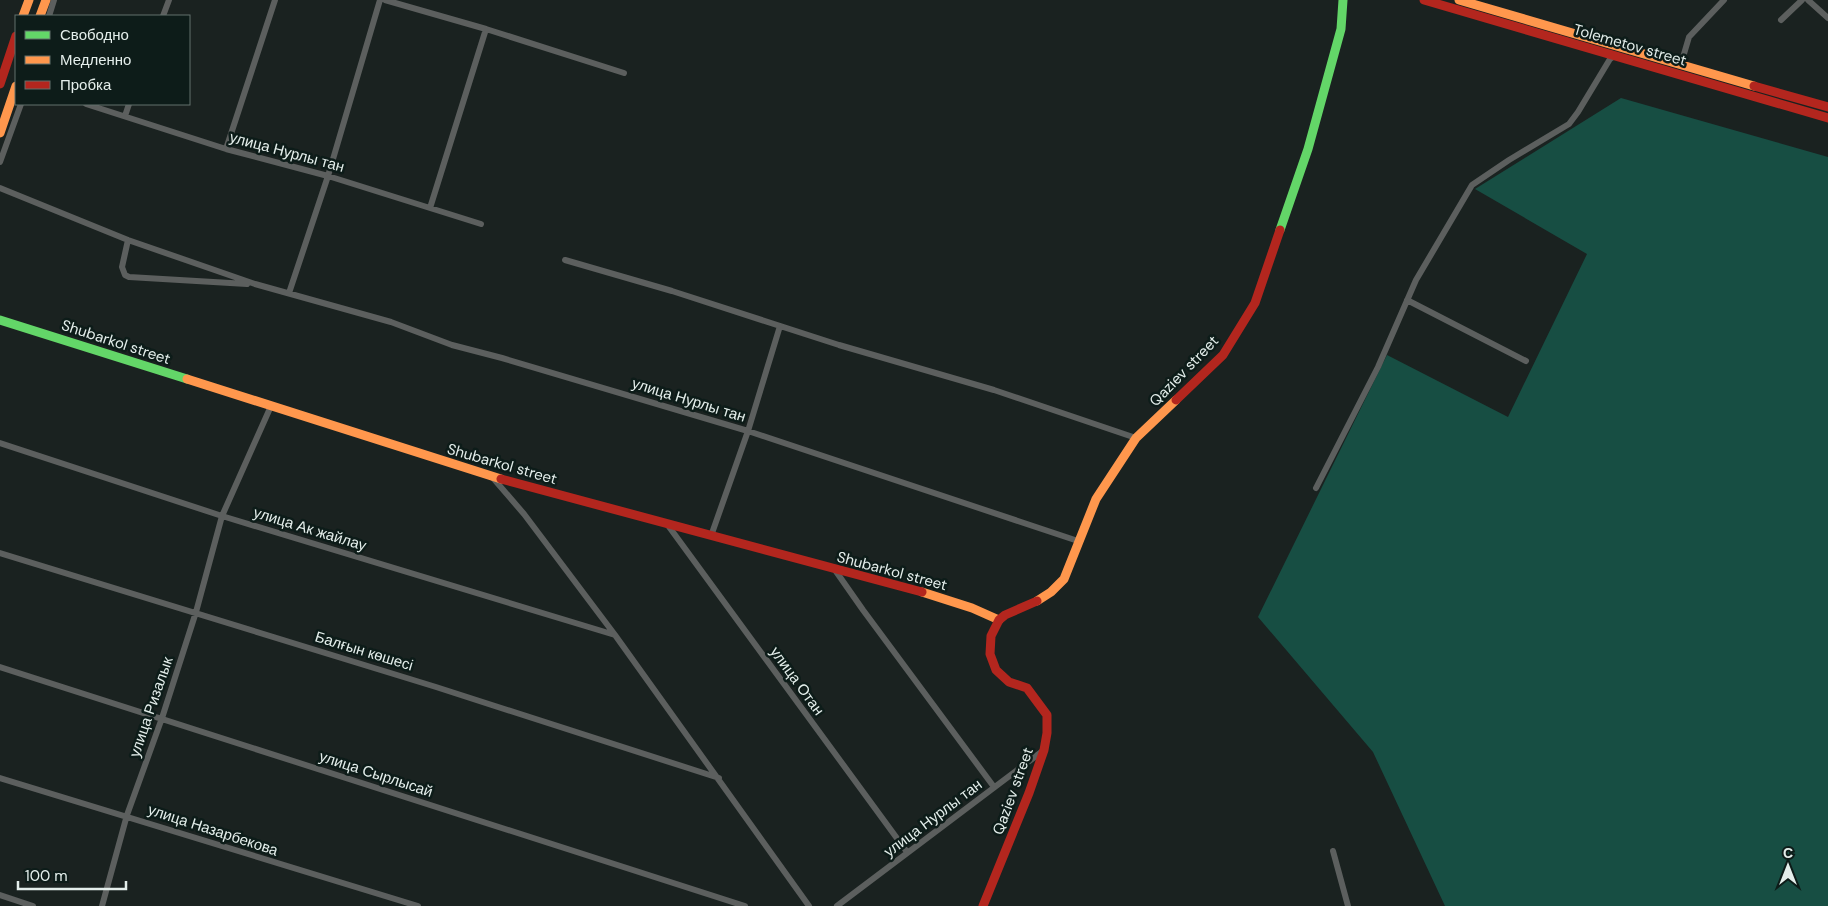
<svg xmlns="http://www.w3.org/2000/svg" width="1828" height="906" font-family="'DM Sans',sans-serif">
  <rect width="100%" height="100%" fill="#1a2220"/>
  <path fill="#174e43" d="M1621,98l207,59v749h-383l-72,-154 -115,-135 129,-262 121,62 79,-163 -112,-65z"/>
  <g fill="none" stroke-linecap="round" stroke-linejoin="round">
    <path stroke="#5c5f5e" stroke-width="6" d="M385,0l101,29
      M1808,0l20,18
      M49,16l5,-16
      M163,16l6,-16
      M1781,20l21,-20
      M1681,64l8,-27 35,-37
      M86,104l140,45 102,27 153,48
      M125,116l4,-12
      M226,149l49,-149
      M0,162l21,-58
      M0,188l128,52 127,44 136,38 61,23 50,13 246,73 330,110
      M430,208l56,-179 138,44
      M128,240l-6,27 3,8 4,2 118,7
      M565,260l107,31 167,54 155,45 142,48
      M289,293l39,-117 52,-176
      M1407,300l119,61
      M0,443l222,73 393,119
      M493,478l31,36 91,121 194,271
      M1316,488l62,-121 38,-87 56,-95 37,-25 60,-36 9,-12 32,-53 4,-3
      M667,524l240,328
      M711,536l37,-105 32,-105
      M0,553l436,134 283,91
      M835,570l28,40 131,177
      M0,667l745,239
      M0,778l418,128
      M1333,851l15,55
      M0,895l33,11
      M102,906l25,-91 35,-97 34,-106 26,-96 49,-110
      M837,906l207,-156"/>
    <path stroke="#63d668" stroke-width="9" d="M1280,230l28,-81 33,-120 2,-29
      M0,320l187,59"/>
    <path stroke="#ff974d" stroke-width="9" d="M1459,0l295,86
      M23,16l6,-16
      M40,16l6,-16
      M0,133l16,-47
      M187,379l314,100
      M922,592l50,16 27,12
      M1037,601l14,-9 13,-13 32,-80 40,-61 40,-38"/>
    <path stroke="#b3261e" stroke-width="9" d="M1424,0l404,118
      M0,84l16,-48
      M1754,86l74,21
      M1176,400l47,-45 32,-52 25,-73
      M501,479l421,113
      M983,906l46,-113 15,-43 3,-17v-18l-20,-27 -18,-6 -13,-12 -6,-16 1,-18 8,-16 6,-5 32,-14"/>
  </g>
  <g text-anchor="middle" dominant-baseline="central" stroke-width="5" stroke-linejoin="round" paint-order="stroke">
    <g font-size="15" fill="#e4eeeb" stroke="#0d1c19">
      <text transform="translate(1630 45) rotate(16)">Tolemetov street</text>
      <text transform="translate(287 152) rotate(15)">улица Нурлы тан</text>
      <text transform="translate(116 342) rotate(18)">Shubarkol street</text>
      <text transform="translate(1184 371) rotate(-46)">Qaziev street</text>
      <text transform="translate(689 400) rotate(17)">улица Нурлы тан</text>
      <text transform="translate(502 464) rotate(16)">Shubarkol street</text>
      <text transform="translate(310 529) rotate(17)">улица Ак жайлау</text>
      <text transform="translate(892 571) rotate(15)">Shubarkol street</text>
      <text transform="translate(364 651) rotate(17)">Балғын көшесі</text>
      <text transform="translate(797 681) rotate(54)">улица Отан</text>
      <text transform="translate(151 707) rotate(-71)">улица Ризалык</text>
      <text transform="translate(376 774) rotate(18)">улица Сырлысай</text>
      <text transform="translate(1013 791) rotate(-70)">Qaziev street</text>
      <text transform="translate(933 818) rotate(-37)">улица Нурлы тан</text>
      <text transform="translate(213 830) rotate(18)">улица Назарбекова</text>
    </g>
  </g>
  <rect x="15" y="15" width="175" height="90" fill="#0d1c19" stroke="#63706d"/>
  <rect x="25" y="31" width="25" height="8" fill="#63d668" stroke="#63706d"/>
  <text x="60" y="40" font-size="15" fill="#e4eeeb">Свободно</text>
  <rect x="25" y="56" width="25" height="8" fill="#ff974d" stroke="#63706d"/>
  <text x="60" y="65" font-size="15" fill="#e4eeeb">Медленно</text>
  <rect x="25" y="81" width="25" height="8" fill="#b3261e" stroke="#63706d"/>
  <text x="60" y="90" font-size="15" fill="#e4eeeb">Пробка</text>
  <g transform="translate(1788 866)" stroke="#0d1c19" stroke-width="4" paint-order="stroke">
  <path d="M0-4L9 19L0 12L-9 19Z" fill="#e4eeeb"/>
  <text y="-8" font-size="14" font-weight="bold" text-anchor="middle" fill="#e4eeeb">С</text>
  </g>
  <path d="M18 881v8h108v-8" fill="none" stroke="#e4eeeb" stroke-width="2.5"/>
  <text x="25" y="881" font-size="15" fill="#e4eeeb" stroke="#0d1c19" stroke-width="4" paint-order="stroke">100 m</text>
</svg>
